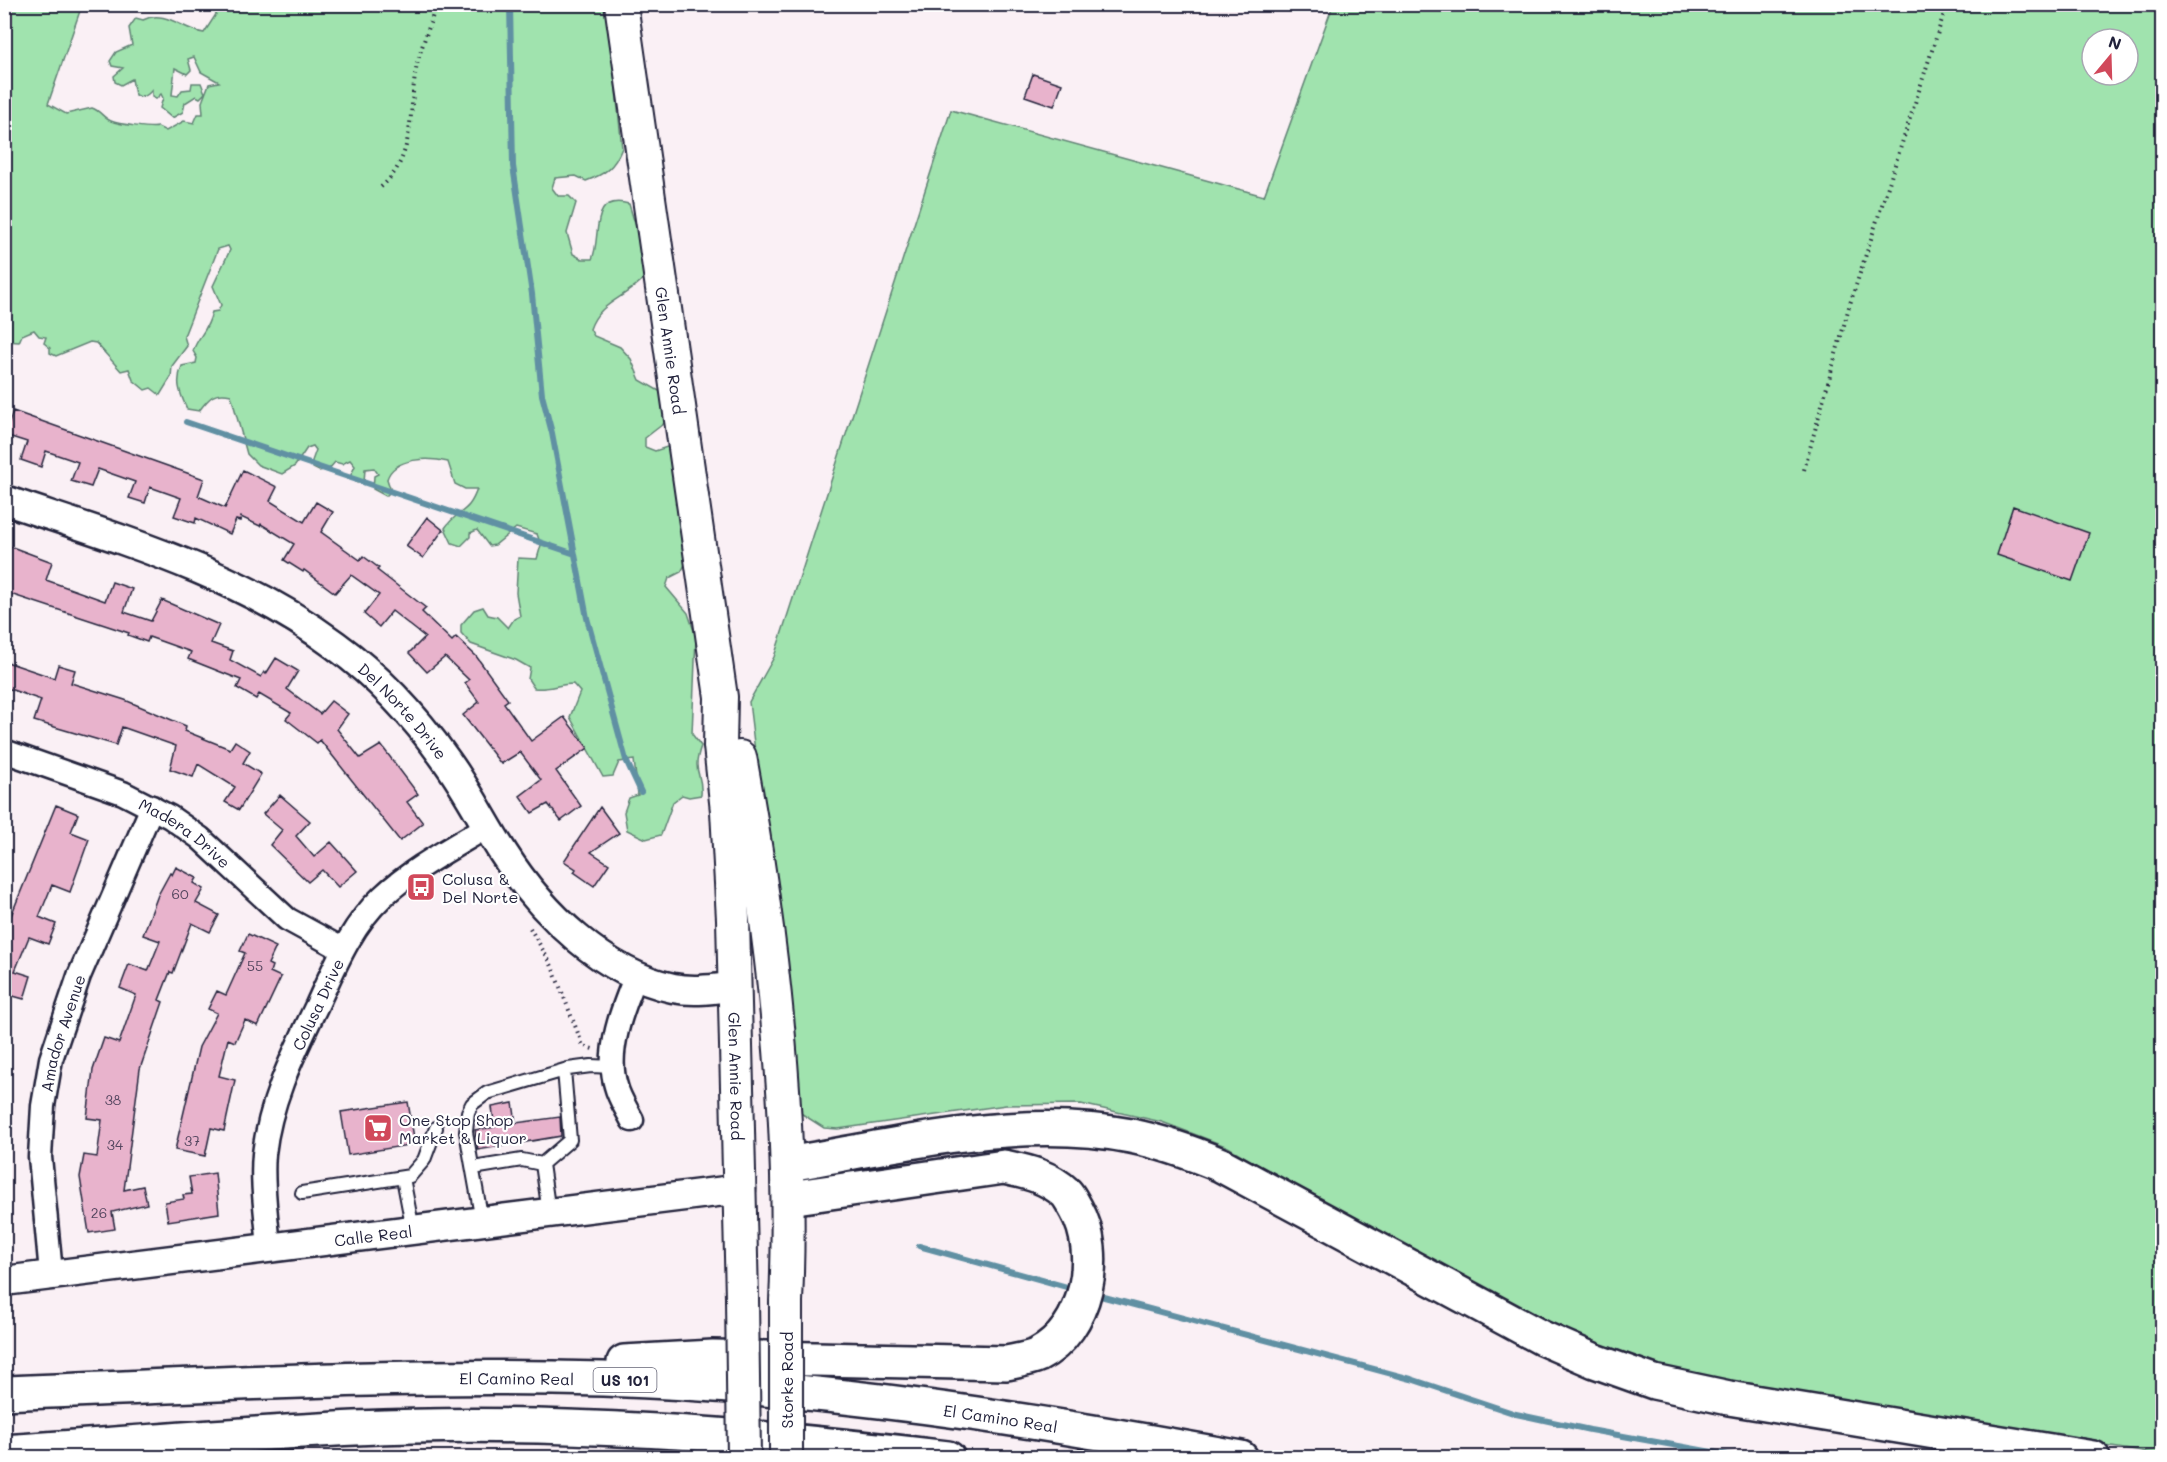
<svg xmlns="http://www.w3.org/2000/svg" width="2167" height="1462" font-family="Mali,sans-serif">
  <rect width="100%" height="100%" fill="#faf0f5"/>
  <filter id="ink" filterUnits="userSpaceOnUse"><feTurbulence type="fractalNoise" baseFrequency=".0167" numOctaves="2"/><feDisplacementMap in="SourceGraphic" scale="12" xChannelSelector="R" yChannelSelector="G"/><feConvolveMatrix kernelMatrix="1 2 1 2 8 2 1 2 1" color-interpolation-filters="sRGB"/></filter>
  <g filter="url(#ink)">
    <path fill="#a0e3ae" stroke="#618274" stroke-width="1.5" fill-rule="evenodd" d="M5,5h77l-34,99 18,10 26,-6c9,3 11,10 19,13 7,3 41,8 47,6l8,4 18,-10 10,2 4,-9h5l-1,-12 7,-18 10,-2 -18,-10 -7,-15 -6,2 3,11 -4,4 -12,-6 -3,27 6,1 4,-6 9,-1 1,-6h9l4,10 -5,5 -4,-2 -11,7 -2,9 -11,6 -12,-10 3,-10 -2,-4 -5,5 -4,-2v-7c-5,6 -10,9 -17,5l-3,-16 -11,6 -6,-3 -1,-6 9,-8 -11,-2 -2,-5 6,-9 16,-7 -3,-17 7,-10 7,2c22,-11 40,10 61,13l18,-28h385l15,143c-8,20 -17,26 -36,33l-10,-5 -21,2 -3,10 6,8h11l7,7 -9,30 6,21 9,5h10c10,-21 -4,-66 37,-55l7,23 8,2 4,45c-20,24 -49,27 -58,55l4,7 26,11 11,12 9,21 21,12 4,8 2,21 -22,17v9l10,4 15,-5 19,111 -8,15 -12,6 -3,9 22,26 8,24 -4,97 9,12c-10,28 2,26 0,49l-12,2 -7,-2 -9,7 -12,33 -15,4 -19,-9 -3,-18 5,-14 9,-3 -4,-35 -15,2 -6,14 -10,1 -33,-60 10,-25 -7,-8c-14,0 -25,6 -39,4l-6,-9 2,-11 -14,-8 -45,-16 -10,-11v-8l13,-15 9,-3 5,8 9,2 11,11 6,-9 6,-3 -4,-23 2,-35 19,1 4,-14 -4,-11 -21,-6 -21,17 -6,1 -12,-16 -7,3v4l-9,9 -9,-3 -7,-15c13,-19 24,-14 32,-39h-12l-10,-5 -7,-22c-18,-5 -54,-5 -61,17l4,12 -5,5 -13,-7 1,-13 4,-2 -4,-6 -9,1 -1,13 -7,1 -7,-6 5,-11 -5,-6 -8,4 -7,-2 -6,7 -10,2 -6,-3 -1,-7 4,-11 -3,-4 -6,2 -12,18 -13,8 -24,-9 -11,-11 -16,-59c-17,-4 -22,3 -32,16l-12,-2c-7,-16 -12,-26 -5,-43l14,-3 1,-5 -4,-7c6,-17 14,-18 19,-39l6,-1 3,-6 -8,-19 17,-36 -2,-4 -10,3 -34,87 3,10 -15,20 -1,11 -11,18 -9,-7 -6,2 -12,-10 -4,-11 -8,2 -25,-28 -6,-1 -34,14 -6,-3v-5l-6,-5 2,-6 -7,-1 -5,-6 -12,5 -3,7 -14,-1z
      M1333,5h829v1450l-441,-70 -80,-21 -169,-74 -244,-143 -66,-25 -81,-18 -75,1 -168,24 -14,-1 -25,-16 -50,-410 25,-45 177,-547 313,86zM2092,39h36v36h-36z"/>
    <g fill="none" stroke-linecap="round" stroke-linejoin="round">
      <path stroke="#6190a3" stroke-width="6" d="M510,4l3,162 19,128 10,101 10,38 35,185 39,142 15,32
        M186,422l389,132
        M919,1246l155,43
        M1093,1294l318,85 105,35 74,16 155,28"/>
    </g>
    <path fill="#e8b3cc" stroke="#22223b" stroke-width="1.5" d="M1033,74l29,10 -8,22 -29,-10z
      M13,411l191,68 -6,17 27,12 18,-38 34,17 -7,14 34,21 12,-20 17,10 -12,20 39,28 3,-4 16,12 -2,2 49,38 -4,4 30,29 4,-4 20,19 32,44 -4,3 27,38 33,-24 24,31 -32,23 25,35 -20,15 -13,-17 -16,9 -12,-17 21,-16 -21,-28 -19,12 -38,-49 16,-13 -14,-19 4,-3 -24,-23 -18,15 -18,-19 16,-16 -33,-26 -13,16 -15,-13 15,-19 -28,-20 -16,18 -31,-23 -1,2 -19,-12 10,-16 -33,-20 -1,2 -19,-9 -1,4 -4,-1 -6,14 -34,-16 -1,5 -21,-7 7,-18 -31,-11 -5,16 -16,-5 6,-16 -37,-13 -7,18 -20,-6 7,-19 -32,-11 -5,16 -20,-7 6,-18 -22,-7z
      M2013,506l76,27 -17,48 -75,-26z
      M427,517l16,13 -20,28 -17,-12z
      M4,544l48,18 -6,18 59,21 7,-19 20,7 -8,23 27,9 11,-21 57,25 -8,18 22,8 -3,9 31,17 3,-5 2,2 10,-16 22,13 -11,18 33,25 11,-13 17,13 -11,15 23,29 21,-13 37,49 -11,8 16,21 -23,18 -80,-101 -3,3 -31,-24 5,-6 -32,-19 -3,5 -19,-11 4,-8 -53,-21 3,-7 -42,-15 -2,5 -19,-7 1,-2 -125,-41z
      M4,661l50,17 4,-13 17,5 -4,13 54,17 61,26 -1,5 45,18 5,-8 15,10 -7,12 18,11 -22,36 -14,-8 10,-15 -37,-23 -5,13 -23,-8 6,-23 -54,-19 -6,18 -82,-24 7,-21 -37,-13z
      M280,795l30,26 -14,15 18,21 17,-15 26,29 -19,16 -16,-17 -14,12 -38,-37 12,-15 -19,-16z
      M56,805l22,9 -7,18 18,7 -19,53 -18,-7 -13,32 17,7 -8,20 -19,-7 -14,34 16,5 -7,23 -18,-5 -2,2v-63z
      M600,807l19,26 -28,19 18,12 -15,22 -20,-14 2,-3 -12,-8z
      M176,867l21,11 -3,5 10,6 -8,14 23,12 -9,17 -18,-9 -19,50 -3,-1 -11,28 4,2 -23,67 -16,121 19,-4 4,18 -35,8 3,17 -26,4 -9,-56 4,-22 13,2 5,-37 -15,-2 6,-48 11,-32 15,5 17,-48 -16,-7 9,-24 19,7 12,-30 -17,-6 15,-40 12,-22 2,2z
      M248,934l28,13 -8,17 4,2 -2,6 11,5 -23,49 -13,-6 -10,22 -7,-3 -9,37 16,4 -11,51 -13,-3 -6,28 -30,-6 24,-103 18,-34 -9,-4 9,-18 9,4 19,-42 -5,-2z
      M408,1102l7,42 -67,11 -7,-43z
      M513,1103l3,20 44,-6 1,19 -83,14 -3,-20 20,-3 -3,-20z
      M215,1173l4,40 -51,8 -3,-19 19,-3 -1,-4 9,-1 -3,-17z"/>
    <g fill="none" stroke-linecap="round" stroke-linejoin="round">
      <g stroke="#22223b" stroke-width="16">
        <path id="service" d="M473,1168l49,-8 20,4
          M403,1178l10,52
          M302,1193l108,-17 14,-16 12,-32
          M549,1213l-7,-49 28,-24 -6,-70
          M482,1221l-16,-89 2,-20 4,-8 15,-11 81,-24 23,-3 22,1"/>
      </g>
      <g stroke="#22223b" stroke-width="27">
        <g id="minor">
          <path id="s1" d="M4,751l119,42 47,24 30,21 87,81 55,30"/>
          <path d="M632,1120c-6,-12 -13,-22 -16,-34 -11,-34 7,-79 20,-110"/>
          <path id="s2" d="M269,1249c-2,-31 -8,-64 -5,-95 6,-54 30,-101 53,-149 18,-39 34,-79 65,-108 31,-29 70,-49 106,-71"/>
          <path id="s3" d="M51,1273l-11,-116 3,-51 8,-47 28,-83 73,-169"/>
        </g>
      </g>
      <g stroke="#22223b" stroke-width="33">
        <g id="tertiary">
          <path id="s4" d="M4,500c115,39 233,72 331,145 44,32 80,71 111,115 22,30 38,63 58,94 37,58 100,120 169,134 20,4 40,1 60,-1"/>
          <path id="s5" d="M4,1281l737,-92"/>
        </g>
      </g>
      <g stroke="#22223b" stroke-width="36">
        <g id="secondary">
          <path id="s6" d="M621,4l100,693 -1,49 7,65 6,108 9,379"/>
          <path d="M740,757c33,179 54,364 46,545"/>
        </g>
      </g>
      <g stroke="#22223b" stroke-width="38">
        <g id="motorway">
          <path d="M788,1164c111,-19 230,-50 343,-28 31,6 61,17 90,29l321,173 53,23 59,21 75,16 364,60"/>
          <path d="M624,1362l89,-5 294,6c9,-2 22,-4 31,-8 49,-25 64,-101 38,-146 -3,-5 -6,-12 -10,-16 -18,-17 -39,-21 -62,-26l-215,31"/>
          <path id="s7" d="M4,1393c200,-8 400,-20 599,-14 215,7 427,40 638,79"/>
          <path d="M4,1452c117,-8 234,-18 351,-24 198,-9 396,6 593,30"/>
        </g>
      </g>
      <path stroke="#22223b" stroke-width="4" stroke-dasharray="1.5 4.5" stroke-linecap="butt" d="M381,187c33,-28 28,-71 34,-111 3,-24 15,-48 21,-72
        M1804,470l45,-163 98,-303
        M530,928l21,36 32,82 10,3"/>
      <use href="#service" stroke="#fff" stroke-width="12"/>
      <use href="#minor" stroke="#fff" stroke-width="22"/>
      <use href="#tertiary" stroke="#fff" stroke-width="28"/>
      <use href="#secondary" stroke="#fff" stroke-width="32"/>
      <use href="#motorway" stroke="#fff" stroke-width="33"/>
      <g stroke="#22223b" stroke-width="36" stroke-linecap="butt">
        <path id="secondary-bridge" d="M742,1298l2,160
          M786,1458v-156"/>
      </g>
      <use href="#secondary-bridge" stroke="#fff" stroke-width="32"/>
    </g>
  </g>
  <defs>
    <g id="bus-square" transform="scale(1.5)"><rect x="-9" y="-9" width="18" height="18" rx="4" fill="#d1495b" stroke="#fff"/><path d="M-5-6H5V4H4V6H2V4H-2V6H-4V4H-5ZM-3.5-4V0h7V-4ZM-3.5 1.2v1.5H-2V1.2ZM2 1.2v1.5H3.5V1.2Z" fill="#fff"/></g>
    <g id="supermarket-square" transform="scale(1.5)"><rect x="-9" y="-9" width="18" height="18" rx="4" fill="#d1495b" stroke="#fff"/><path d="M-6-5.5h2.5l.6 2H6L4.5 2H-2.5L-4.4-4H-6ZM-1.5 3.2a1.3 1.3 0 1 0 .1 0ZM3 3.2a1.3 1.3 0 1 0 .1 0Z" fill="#fff"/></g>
  </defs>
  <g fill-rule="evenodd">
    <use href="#bus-square" x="421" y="887"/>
    <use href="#supermarket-square" x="378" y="1128"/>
  </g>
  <g text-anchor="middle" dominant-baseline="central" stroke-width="4.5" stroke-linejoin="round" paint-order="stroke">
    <g font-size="14" fill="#54465f">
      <text x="180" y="893">60</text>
      <text x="255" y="965">55</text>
      <text x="113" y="1099">38</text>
      <text x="192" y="1140">37</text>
      <text x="115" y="1144">34</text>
      <text x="99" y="1212">26</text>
    </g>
    <rect fill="#fff" stroke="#646476" stroke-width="1.5" x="593.5" y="1368" width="63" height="24" rx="4.5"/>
    <g font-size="15" font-weight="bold" fill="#22223b">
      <text x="625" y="1380">US 101</text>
    </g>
    <g font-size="16" fill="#22223b" stroke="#fff">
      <text stroke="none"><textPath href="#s6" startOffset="350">Glen Annie Road</textPath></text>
      <text stroke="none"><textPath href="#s4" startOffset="458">Del Norte Drive</textPath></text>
      <text stroke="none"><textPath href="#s1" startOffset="200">Madera Drive</textPath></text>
      <text stroke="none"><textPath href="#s2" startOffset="255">Colusa Drive</textPath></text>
      <text stroke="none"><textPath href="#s3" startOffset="243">Amador Avenue</textPath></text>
      <text stroke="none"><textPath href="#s6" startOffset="1080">Glen Annie Road</textPath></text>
      <text stroke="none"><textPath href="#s5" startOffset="372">Calle Real</textPath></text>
      <text stroke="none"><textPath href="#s7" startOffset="513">El Camino Real</textPath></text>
      <text transform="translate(786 1380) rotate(-90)">Storke Road</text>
      <text stroke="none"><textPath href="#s7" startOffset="999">El Camino Real</textPath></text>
    </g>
    <g font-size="16" fill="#22223b" stroke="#fff" text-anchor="start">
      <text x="442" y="878">Colusa &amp;<tspan x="442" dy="18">Del Norte</tspan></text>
      <text x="399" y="1119">One Stop Shop<tspan x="399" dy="18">Market &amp; Liquor</tspan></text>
    </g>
  </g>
  <rect width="2167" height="1462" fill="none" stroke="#fff" stroke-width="24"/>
  <rect x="12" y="12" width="2143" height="1438" fill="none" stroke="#22223b" stroke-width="2" filter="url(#ink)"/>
  <g transform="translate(2110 57) rotate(19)"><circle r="28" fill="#ffffff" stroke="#a7a7b1" stroke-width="1.5"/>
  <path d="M0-4.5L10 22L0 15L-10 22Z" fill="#d1495b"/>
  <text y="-9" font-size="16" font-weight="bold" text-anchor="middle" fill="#22223b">N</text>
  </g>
</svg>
